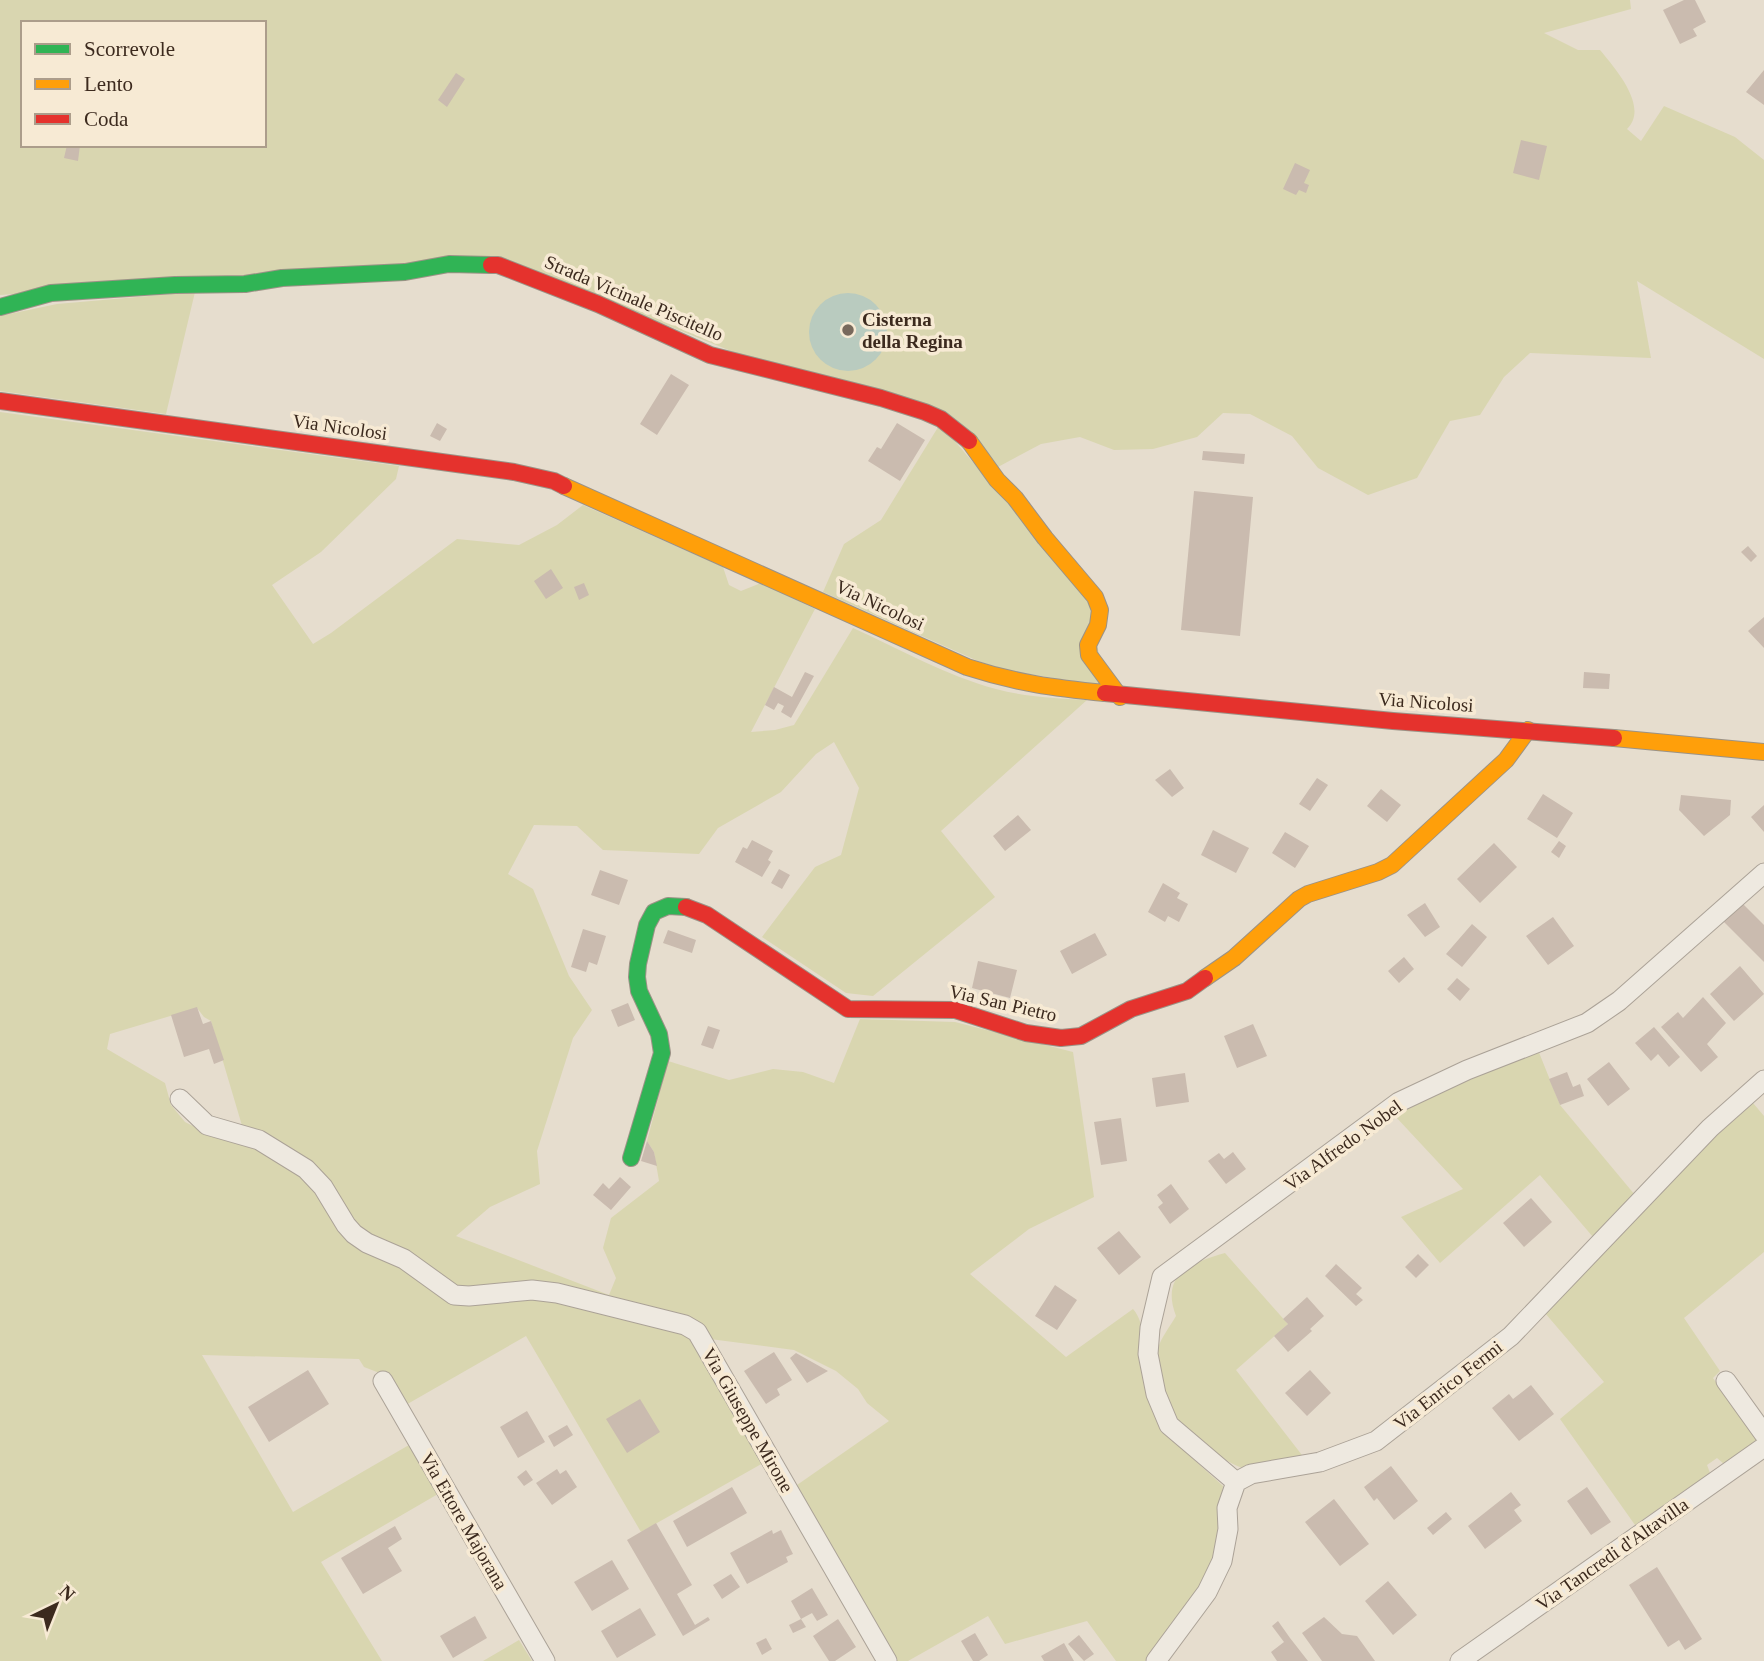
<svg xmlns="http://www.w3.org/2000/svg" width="1764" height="1661" font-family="'Times New Roman',serif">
  <rect width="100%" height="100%" fill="#e6ddce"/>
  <path fill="#d9d6b0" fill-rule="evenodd" d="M0,0h1630l1,9 -87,24 34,17h22c14,17 50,57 27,79l14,12 23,-35 71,31 29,23v199l-127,-78 14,77 -121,-5 -26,24 -24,38 -30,6 -33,57 -49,17 -50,-27 -26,-32 -42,-22 -27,-1 -26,24 -44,12 -39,1 -34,-13 -39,7 -43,23 -29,-35 -238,-81 -224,-90 -507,34zM23,23h241v122h-241z
    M195,292l-29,122 -166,-23v-75l57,-12z
    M0,412l399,54 -3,13 -75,73 -49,33 41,59 18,-11 126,-94 62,6 38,-20 26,-20 140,62 6,18 12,6 20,-8 54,26 -64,123 24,-2 19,-5 59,-97c46,21 94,48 143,61 30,8 60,9 91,11l-146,131 54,66 -122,99 -27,-3 -84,-56 53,-70 26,-12 18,-67 -25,-46 -18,12 -35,38 -63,36 -19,26 -96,-4 -26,-24 -43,-1 -26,49 25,15 36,87 23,34 -19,28 -36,113 3,33 -50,23 -34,29 153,59 7,-17 -13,-30 8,-30 48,-37 -5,-29 -7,-11 21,-80 61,19 44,-11 30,3 31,11 26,-64 95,3 118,30 21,145 -65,32 -59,45 96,83 67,-48c14,16 9,42 13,63 3,17 10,41 20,56 14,22 38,40 57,58l-10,84 -10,19 -58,72h-29l-29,-40 -82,23 -17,-28 -80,45h-11l-100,-176 92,-64 -22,-18 -9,-14 -22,-18 -42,-21 -84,-11 -9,-10 -16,-8 -154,-36 -60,6h-15l-49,-37 -30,-10 -18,-13 -31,-46 -25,-23 -43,-27 -17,-6 -32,-108 -7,-4 -7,-9 -87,26 -3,15 58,34 6,22 14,17 20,10 48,12 31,16 33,27 25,41 20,20 11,6 33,11 46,34 21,2 60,-6 24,3 131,34 77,130 -124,70 -115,-196 -122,70 -14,-29 -26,-10 -5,-8 -157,-4 91,157 116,-67 29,49 -117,68 61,99h-382z
    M940,424l148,172 17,90 -95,-15 -32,-10 -155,-69 21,-48 37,-24z
    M1538,1050l22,55 75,90 -42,42 -53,-62 -100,88 -39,-46 62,-28 -68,-73 19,-16z
    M1753,1103l11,13v136l-80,66 36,53 -7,7 44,62 -33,24 -7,-6 -10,7 3,8 -75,52 -75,-106 44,-37 -59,-69 171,-177z
    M1225,1253l63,71 -52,46 69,89 -59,10c-21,-5 -59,-36 -73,-53 -7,-9 -18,-56 -15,-67 3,-12 12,-22 18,-33 -16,-42 15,-53 49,-63z
    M519,1640l13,21h-49z"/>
  <path fill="#b9cbbf" d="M809 332a39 39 0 1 1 78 0a39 39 0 1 1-78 0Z"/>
  <path fill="#cabbaf" d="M1684,0h11l11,22 -13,7 4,7 -17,8 -17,-34z
    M1764,70v35l-18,-13z
    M456,73l9,6 -18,28 -9,-7z
    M1521,140l26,6 -8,34 -26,-7z
    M67,145h13l-2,16 -14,-3z
    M1295,163l15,7 -6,13 5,2 -3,8 -7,-3 -3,5 -13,-6z
    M671,374l18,11 -32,50 -17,-11z
    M437,423l10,6 -7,12 -10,-5z
    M897,423l28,17 -25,41 -32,-20 9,-14 4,2z
    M1203,451l42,3 -1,10 -42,-4z
    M1194,491l59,6 -13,139 -59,-6z
    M1748,546l9,10 -6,6 -10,-10z
    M551,569l12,19 -17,11 -12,-18z
    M584,583l5,12 -10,5 -5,-13z
    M1764,617v31l-16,-17z
    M805,672l9,4 -23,42 -10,-6 3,-6 -6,-3 -4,7 -9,-5 9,-18 18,10z
    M1584,672l26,2 -1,15 -26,-1z
    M1170,769l14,19 -12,9 -17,-17z
    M1317,778l11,7 -18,26 -11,-7z
    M1381,789l20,16 -14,17 -20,-16z
    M1543,794l30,19 -16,25 -30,-19z
    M1681,795l50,5 -1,15 -26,21 -25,-26z
    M1764,805v27l-13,-15z
    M1018,815l13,15 -26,21 -12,-15z
    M1213,830l36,18 -13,25 -35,-18z
    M1285,832l24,14 -14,22 -23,-15z
    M752,840l21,11 -5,9 3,2 -9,15 -27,-15 8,-15 4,2z
    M1559,841l7,5 -7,12 -8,-6z
    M1494,843l23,24 -37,36 -23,-24z
    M779,869l11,6 -8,14 -11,-6z
    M600,870l28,10 -9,25 -28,-10z
    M1163,883l17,10 -3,5 11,6 -9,18 -11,-6 -3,6 -17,-10z
    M1741,902l23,23v37l-42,-42z
    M1425,903l15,24 -15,10 -18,-22z
    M1553,917l21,29 -26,19 -22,-29z
    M1472,924l15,13 -25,30 -16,-13z
    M583,929l23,7 -9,29 -8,-3 -3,10 -15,-5z
    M668,930l28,10 -4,13 -29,-10z
    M1095,933l12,22 -35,19 -12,-23z
    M1404,957l10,12 -15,14 -11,-12z
    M978,961l39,9 -7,28 -38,-10z
    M1740,966l24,28 -30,27 -24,-27z
    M1457,978l13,11 -10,12 -13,-12z
    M1703,997l23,26 -19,21 11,13 -17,15 -40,-45 17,-15 5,6z
    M628,1003l7,17 -17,7 -7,-17z
    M197,1007l6,17 8,-3 13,39 -10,4 -5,-15 -25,8 -13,-42z
    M1253,1024l14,32 -30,12 -13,-32z
    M708,1026l12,4 -7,19 -12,-4z
    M1654,1027l26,30 -11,10 -11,-13 -7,7 -16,-18z
    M1609,1062l21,27 -22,17 -21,-27z
    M1567,1072l6,15 7,-3 4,12 -24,9 -11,-26z
    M1185,1073l4,29 -33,5 -4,-29z
    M1121,1118l6,43 -26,4 -7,-43z
    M647,1141l7,11 3,14 -16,-5z
    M1233,1152l13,17 -20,15 -18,-23 11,-8 5,6z
    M620,1177l11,10 -20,23 -18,-15 10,-12 6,6z
    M1171,1184l18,25 -19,15 -12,-17 5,-4 -6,-8z
    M1531,1198l21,24 -28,25 -21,-24z
    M1119,1231l22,26 -22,18 -22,-27z
    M1418,1254l11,11 -13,13 -11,-11z
    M1336,1264l26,24 -6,6 7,6 -7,6 -31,-30z
    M1055,1285l22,15 -20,30 -22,-14z
    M1307,1297l17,19 -14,13 2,2 -24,21 -14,-16 14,-12 -5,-5z
    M774,1352l18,28 -15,9 3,6 -14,9 -22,-33z
    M796,1353l32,18 -21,12 -17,-25z
    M308,1370l21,34 -60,38 -21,-35z
    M1310,1370l21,23 -24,23 -22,-23z
    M1531,1385l23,29 -35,27 -27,-33 17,-14 4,5z
    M640,1399l20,33 -33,21 -21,-34z
    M527,1411l18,31 -27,16 -18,-31z
    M567,1425l6,10 -19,12 -6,-11z
    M1391,1466l27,35 -24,19 -17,-22 -3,3 -10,-14z
    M557,1469l3,5 6,-4 11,17 -25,18 -16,-22z
    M526,1470l7,10 -9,6 -7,-9z
    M732,1487l15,26 -60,34 -14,-26z
    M1587,1487l24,35 -20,13 -24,-34z
    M1511,1492l10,13 -7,5 8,11 -37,28 -17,-23z
    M1334,1499l35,45 -29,22 -35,-44z
    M1446,1512l6,7 -19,16 -6,-7z
    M656,1523l36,62 -15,9 18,31 13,-8 2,3 -27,16 -56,-96z
    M395,1526l7,13 -14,9 14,23 -39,23 -22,-36z
    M772,1530l1,4 8,-4 12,24 -7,3 2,5 -41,22 -17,-31z
    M612,1560l17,29 -37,22 -18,-29z
    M1657,1567l45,72 -17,11 -6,-10 -11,7 -39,-62z
    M731,1574l9,13 -18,12 -9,-14z
    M1388,1581l29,34 -24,20 -28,-34z
    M812,1588l16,27 -11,6 -5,-8 -11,6 -10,-18z
    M640,1608l16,27 -39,23 -16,-27z
    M475,1616l12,22 -34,20 -13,-22z
    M1324,1617l18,17 15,2 18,25h-53l-20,-28z
    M801,1619l5,8 -13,6 -4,-8z
    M838,1619l18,28 -21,14h-6l-16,-25z
    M1278,1621l12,17 18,23h-31l-6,-9 13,-10 -12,-16z
    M975,1633l13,22 -9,6h-6l-12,-20z
    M1079,1635l15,19 -10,7 -16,-17z
    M766,1638l6,11 -10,6 -6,-12z
    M1064,1643l10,18h-30l-3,-5z"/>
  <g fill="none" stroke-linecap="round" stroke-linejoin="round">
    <g stroke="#aba297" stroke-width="21">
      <path id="street" d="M180,1099l27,26 52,15 47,29 17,18 23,38 8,9 13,9 37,16 50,36 15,1 63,-6 25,3 128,32 12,7 190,329
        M383,1381l162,280
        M1726,1381l38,53
        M1236,1482l-67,-57 -13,-31 -8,-40 2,-26 12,-51 237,-175 68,-32 120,-47 32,-22 145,-128
        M1156,1661l51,-69 15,-31 6,-32 -1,-21 9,-26 15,-8 69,-12 56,-21 135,-105 199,-208 54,-48
        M1460,1661l304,-214"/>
    </g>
    <g stroke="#9b9286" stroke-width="18">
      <path id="fast" d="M0,307l51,-14 124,-8 70,-1 37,-6 123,-6 44,-8 42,1
        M631,1158l31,-105 -3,-19 -20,-43 -2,-14 1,-13 9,-39 7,-13 14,-6 18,1"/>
    </g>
    <g stroke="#9b9286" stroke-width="18">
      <path id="slow" d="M969,441l28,39 18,18 30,40 50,59 5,13 -2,15 -10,20 1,10 31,42
        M564,486l403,181c49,16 87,21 138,26
        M1614,738l150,14
        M1205,978l29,-20 65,-59 9,-5 70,-22 14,-7 114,-105 22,-30"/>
    </g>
    <g stroke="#9b9286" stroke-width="18">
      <path id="jam" d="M491,265h7l100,39 112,51 171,43 44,14 16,7 28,22
        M0,401l514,71 40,9 10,5
        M1105,693l288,28 221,17
        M686,907l21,8 141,94 107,1 71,23 35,5 20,-2 50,-27 56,-18 18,-13"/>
    </g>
    <use href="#street" stroke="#eee9e0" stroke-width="19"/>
    <use href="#fast" stroke="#30b455" stroke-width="16"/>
    <use href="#slow" stroke="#ff9f0a" stroke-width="16"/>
    <use href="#jam" stroke="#e5322d" stroke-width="16"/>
  </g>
  <circle fill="#78695c" stroke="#f7ead4" stroke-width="2.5" cx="848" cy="330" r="7"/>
  <g text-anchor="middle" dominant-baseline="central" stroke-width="7" stroke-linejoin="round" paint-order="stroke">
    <g font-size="19" fill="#3c2a1e" stroke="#f7ead4">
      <text transform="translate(634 298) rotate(23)">Strada Vicinale Piscitello</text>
      <text transform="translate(340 427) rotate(8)">Via Nicolosi</text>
      <text transform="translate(880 605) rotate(25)">Via Nicolosi</text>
      <text transform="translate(1426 702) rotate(4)">Via Nicolosi</text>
      <text transform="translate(1003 1003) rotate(13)">Via San Pietro</text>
      <text transform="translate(1343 1145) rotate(-36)">Via Alfredo Nobel</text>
      <text transform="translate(1448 1385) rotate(-38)">Via Enrico Fermi</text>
      <text transform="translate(748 1420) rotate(60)">Via Giuseppe Mirone</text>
      <text transform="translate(464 1521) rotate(60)">Via Ettore Majorana</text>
      <text transform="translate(1612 1554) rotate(-35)">Via Tancredi d'Altavilla</text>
    </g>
    <g font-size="19" font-weight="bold" fill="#3c2a1e" stroke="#f7ead4" text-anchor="start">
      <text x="862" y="319">Cisterna<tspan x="862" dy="22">della Regina</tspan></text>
    </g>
  </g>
  <rect x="21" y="21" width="245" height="126" fill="#f7ead4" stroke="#ac9d8b" stroke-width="2"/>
  <rect x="35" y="44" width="35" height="10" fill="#30b455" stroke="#ac9d8b" stroke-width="2"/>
  <text x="84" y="56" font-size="21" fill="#3c2a1e">Scorrevole</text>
  <rect x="35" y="79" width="35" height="10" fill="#ff9f0a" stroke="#ac9d8b" stroke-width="2"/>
  <text x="84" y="91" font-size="21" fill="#3c2a1e">Lento</text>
  <rect x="35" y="114" width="35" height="10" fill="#e5322d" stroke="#ac9d8b" stroke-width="2"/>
  <text x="84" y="126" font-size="21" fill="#3c2a1e">Coda</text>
  <g transform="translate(56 1605) rotate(43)" stroke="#f7ead4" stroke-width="5" paint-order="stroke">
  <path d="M0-5L12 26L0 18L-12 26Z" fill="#3c2a1e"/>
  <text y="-10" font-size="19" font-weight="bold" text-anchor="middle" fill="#3c2a1e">N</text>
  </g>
</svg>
